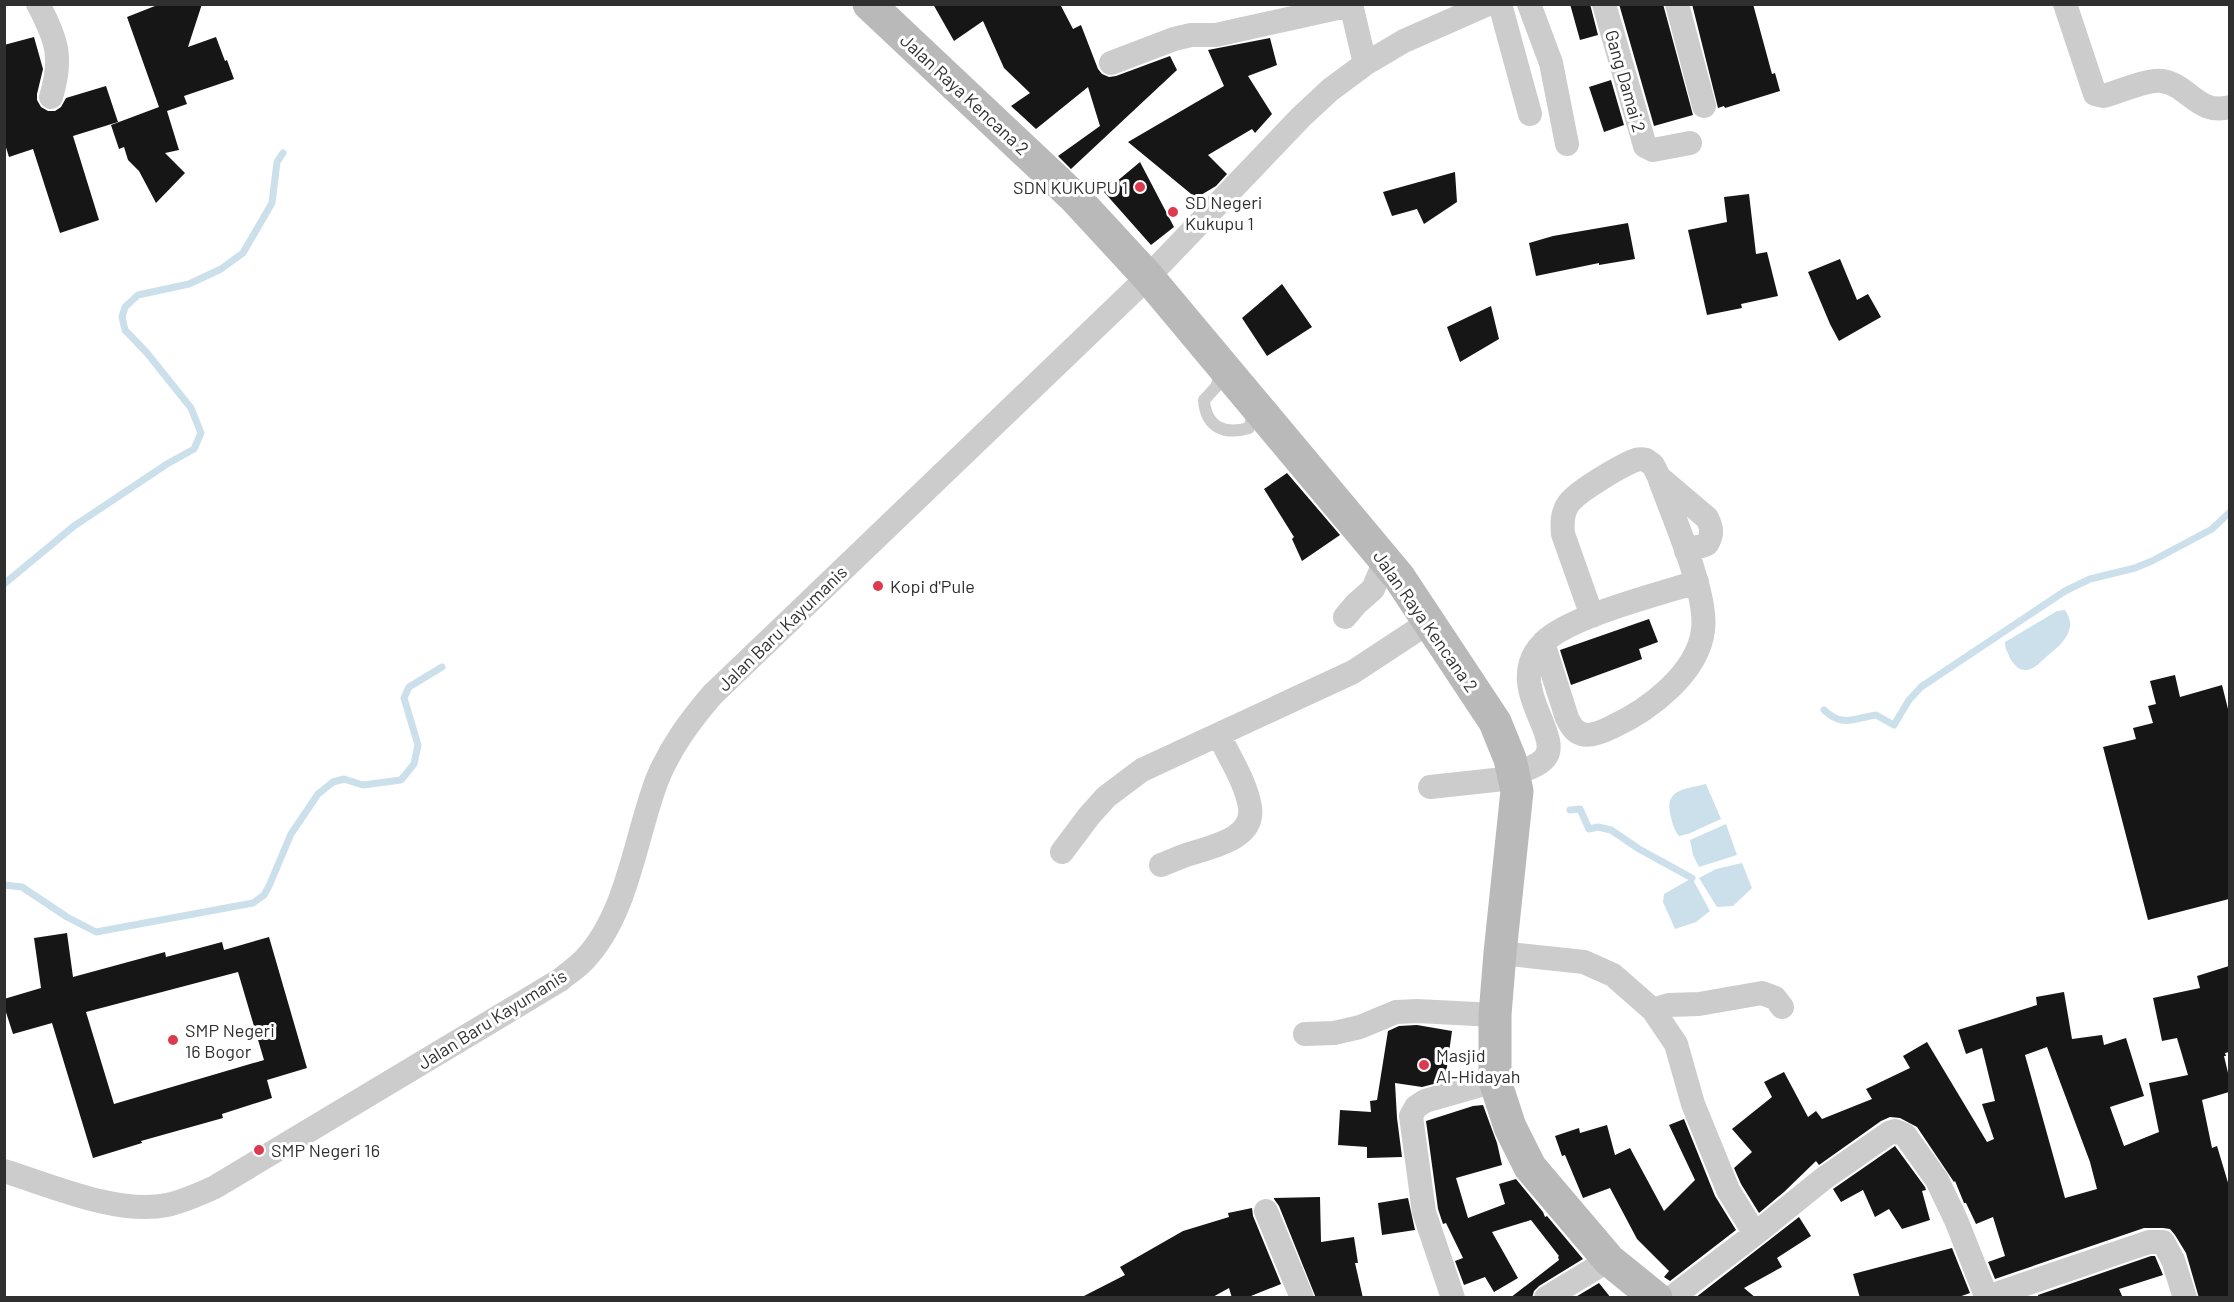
<svg xmlns="http://www.w3.org/2000/svg" width="2234" height="1302" font-family="Barlow,sans-serif">
  <rect width="100%" height="100%" fill="#fff"/>
  <path fill="#cbe0ea" d="M2065,610c14,20 -4,35 -19,47 -6,5 -12,13 -20,13 -7,1 -11,-5 -15,-10 -3,-7 -6,-11 -6,-18l52,-31z
    M1706,784l15,35 -33,15 -9,2c-6,-7 -7,-15 -9,-23 -5,-25 18,-24 36,-29z
    M1726,824l11,31 -38,12 -6,-12 -3,-15z
    M1742,863l10,25 -19,18 -16,1 -18,-29 17,-9z
    M1692,878l18,33 -14,11 -21,7 -12,-27 1,-8z"/>
  <g fill="none" stroke-linecap="round" stroke-linejoin="round">
    <path stroke="#cbe0ea" stroke-width="7" d="M4,584l70,-58 93,-62 27,-15 7,-16 -10,-25 -44,-55 -22,-23 -3,-13 3,-10 13,-12 51,-11 32,-15 22,-16 29,-50 5,-41 6,-9
      M1824,710c19,18 30,8 52,5l18,10 15,-25 12,-13 144,-96 25,-12 45,-11 17,-7 60,-32 18,-17
      M1570,810l10,-1 9,20 9,-2 13,3 28,19 53,29
      M4,885l18,2 45,30 29,15 157,-29 11,-8 5,-9 22,-52 27,-40 15,-12 11,-3 19,6 38,-5 13,-16 4,-19 -14,-47 5,-11 33,-20"/>
  </g>
  <path fill="#161616" fill-rule="evenodd" d="M160,4h42l-14,43 28,-10 9,24 2,-1 7,19 -50,17 3,8 -20,7 12,39 -14,3 20,20 -29,30 -17,-32 -11,-11 -4,-13 -5,2 -8,-24 48,-18 -32,-90z
    M933,4h127l13,25 8,-4 17,44 4,5 7,3 7,-1 54,-20 7,14 -106,99 -13,-13 42,-30 -12,-39 -52,42 -25,-23 19,-13 -26,-25 -21,-47 -29,20z
    M1570,4h20l8,31 -18,5z
    M1619,4h44l30,111 -39,11z
    M1692,4h61l19,70 3,-1 5,18 -55,17 -1,-2 -6,2z
    M34,37l9,32 -6,25v6l4,7 7,4h7l6,-4 5,-9 40,-12 12,36 -45,14 26,84 -39,13 -27,-84 -24,8 -5,-16v-96z
    M1270,38l7,27 -29,11 24,38 -17,19 -3,-4 -44,26 19,19 -11,12 -20,12 -68,-56 96,-56 -16,-36z
    M1611,80l13,45 -20,7 -15,-45z
    M1140,162l34,65 -23,18 -47,-53z
    M1455,172l2,30 -33,22 -7,-15 -25,7 -9,-24z
    M1749,194l7,60 11,-2 11,44 -37,8 1,4 -35,7 -19,-85 39,-8 -3,-25z
    M1628,223l7,36 -36,6v-2l-63,13 -7,-33 24,-7z
    M1840,259l17,41 11,-6 13,23 -42,24 -9,-17 -22,-52z
    M1282,284l30,43 -45,29 -25,-38z
    M1491,306l8,33 -39,23 -13,-35z
    M1287,473l53,62 -38,26 -10,-22 2,-2 -30,-48z
    M1649,619l9,23 -19,7 3,10 -71,26 -11,-35z
    M2175,675l5,22 42,-12 7,28v186l-81,21 -45,-173 33,-8 -3,-11 20,-5 -5,-17 8,-2 -6,-23z
    M67,933l6,44 92,-25 1,5 56,-15 2,8 45,-13 38,131 -40,12 5,18 -50,16 1,4 -82,23 1,2 -49,15 -41,-135 -39,11 -9,-28v-7l37,-11 -7,-50zM238,972l26,88 -150,44 -28,-92z
    M2229,966v86l-4,1 1,3h-2l5,21v15l-27,8 10,48 5,-2 12,40v112h-30l-13,-45 -11,-18 -5,-6 -7,-1h-19l-149,51 -7,-17 17,-6 -12,-39 -17,7 -10,-21h-2l-9,-22 -1,1 -37,-55 -17,-9 -10,-1 -9,4 -62,44 -3,-4 -32,31 -25,21 -18,-29 -7,-16 18,-16 -20,-23 40,-32 -8,-15 20,-10 24,45 8,-6 6,8 50,-20 -6,-10 44,-21 -7,-12 24,-14 60,100 7,-3 -12,-35 13,-3 -13,-53 -16,6 -8,-24 79,-25 -1,-8 28,-5 8,47 30,-4 2,10 22,-7 18,58 -34,11 14,39 35,-14 -10,-49 39,-8 -11,-37 -15,3 -9,-43 47,-10 -3,-12zM2047,1047l43,115 7,27 -32,9 -40,-143z
    M1417,1025l35,6 -7,50 -23,6 -27,-4 2,35 5,39 -35,1v-11l-29,-2 2,-35 31,2 -1,-11 7,-1 11,-69 11,-5z
    M1483,1105l14,38 5,22 -46,13 12,40 37,-14 -6,-20 17,-5 27,33 2,5 2,-1 36,43 -44,27 -5,5 -2,7h-22l49,-38 -1,-3 1,-1 -28,-36 -39,12 26,46 -24,14 -9,-15 -21,8 -9,-24 8,-3 -17,-35 -3,1 -5,-15 -12,-88 47,-15z
    M1684,1119l31,77 21,34 -66,51 -6,-4 5,-6 -32,-32 -27,-51 -27,10 -18,-43 -3,1 -7,-20 24,-8 1,5 27,-8 8,30 15,-7 34,63 31,-31 -26,-55z
    M1895,1146l30,41 1,3 -4,1 8,29 -28,9 -13,-20 -14,8 -12,-27 -22,12 -8,-13z
    M1320,1197l1,45 33,-5 4,26h-3l8,35h-47l-37,-92 -5,-7v-1z
    M1408,1198l7,32 -33,5 -4,-32z
    M1252,1208l1,8 28,68 -35,14h-14l-3,-10 -18,10h-131l45,-23 -5,-8 63,-36 46,-14 -1,-4z
    M1799,1217l12,19 -34,22 5,9 -38,21 12,10h-61z
    M1952,1248l18,45 -14,5h-96l-7,-24z
    M2151,1256h4l8,19 -44,14 4,9h-84l-1,-3z
    M1599,1283l12,15h-37z"/>
  <g fill="none" stroke-linecap="round" stroke-linejoin="round">
    <path stroke="#ccc" stroke-width="12" d="M1222,370l-6,17 -12,13c2,28 21,35 45,28l6,-19"/>
    <path stroke="#ccc" stroke-width="24" d="M38,4c19,36 25,54 13,93
      M1351,4l14,60
      M1500,4l30,110
      M1529,4l22,59 16,81
      M1604,4l41,142 8,4 37,-7
      M1677,4l27,102
      M2065,4l30,90 9,2c15,-4 43,-17 58,-15 27,4 36,35 68,26
      M1111,63l63,-24 17,-4h25l135,-30
      M1661,479l46,39c5,10 6,16 0,26l-21,7
      M1345,617l11,-13 17,-15 12,-28
      M1543,643l24,75c3,6 7,14 15,16 9,3 22,-3 30,-7 37,-17 86,-54 91,-97 5,-37 -31,-115 -44,-153l-6,-12 -7,-5c-4,-1 -9,-1 -13,1 -14,6 -55,30 -64,42 -7,9 -7,20 -6,31l29,82
      M1515,774c8,-4 21,-7 28,-14 25,-22 -43,-75 1,-118 27,-26 115,-48 153,-60
      M1430,787l74,-8 9,-12
      M1062,852l27,-36 17,-19 36,-27 211,-98 76,-50
      M1161,865c8,-3 17,-7 25,-10 23,-8 69,-15 64,-48 -4,-25 -21,-50 -31,-72
      M1500,953l84,9 29,13 40,35 23,34 17,60 35,86 27,44
      M1653,1010l16,-5 30,-1 63,-11 13,5 7,9
      M1305,1034l29,-1 26,-6 36,-15 21,-1 78,4
      M4,1171c49,15 113,44 163,34 18,-4 33,-11 48,-18l345,-207c8,-7 18,-13 25,-21 43,-46 50,-121 72,-179 13,-32 32,-58 55,-85l436,-418 153,-160 29,-27 35,-26 39,-23 84,-37
      M1266,1211l36,87
      M1987,1297l162,-55h14l10,18 12,38
      M1453,1298l-29,-86 -13,-96 5,-9 9,-6 70,-20
      M1546,1298l63,-38
      M1671,1298l84,-64 68,-55 66,-46 6,-2 10,4 32,45 19,40 31,78"/>
    <path stroke="#b9b9b9" stroke-width="33" d="M869,4l206,194 73,79 251,300 96,145 15,37 7,32 -17,162 -5,62v66l15,46 20,40 79,93 47,38"/>
  </g>
  <g fill="#dc3b4f" stroke="#fff" stroke-width="2">
    <circle cx="1140" cy="187" r="6"/>
    <circle cx="1173" cy="212" r="6"/>
    <circle cx="878" cy="586" r="6"/>
    <circle cx="173" cy="1040" r="6"/>
    <circle cx="1424" cy="1065" r="6"/>
    <circle cx="259" cy="1150" r="6"/>
  </g>
  <g text-anchor="middle" dominant-baseline="central" stroke-width="6" stroke-linejoin="round" paint-order="stroke">
    <g font-size="18" fill="#2f2f2f" stroke="#fff">
      <text transform="translate(1626 81) rotate(74)">Gang Damai 2</text>
      <text transform="translate(965 94) rotate(43)">Jalan Raya Kencana 2</text>
      <text transform="translate(1426 621) rotate(55)">Jalan Raya Kencana 2</text>
      <text transform="translate(782 628) rotate(-44)">Jalan Baru Kayumanis</text>
      <text transform="translate(492 1019) rotate(-32)">Jalan Baru Kayumanis</text>
    </g>
    <g font-size="18" fill="#2f2f2f" stroke="#fff" text-anchor="start">
      <text x="1128" y="187" text-anchor="end">SDN KUKUPU 1</text>
      <text x="1185" y="202">SD Negeri<tspan x="1185" dy="21">Kukupu 1</tspan></text>
      <text x="890" y="586">Kopi d'Pule</text>
      <text x="185" y="1030">SMP Negeri<tspan x="185" dy="21">16 Bogor</tspan></text>
      <text x="1436" y="1055">Masjid<tspan x="1436" dy="21">Al-Hidayah</tspan></text>
      <text x="271" y="1150">SMP Negeri 16</text>
    </g>
  </g>
  <rect width="2234" height="1302" fill="none" stroke="#2f2f2f" stroke-width="12"/>
</svg>
